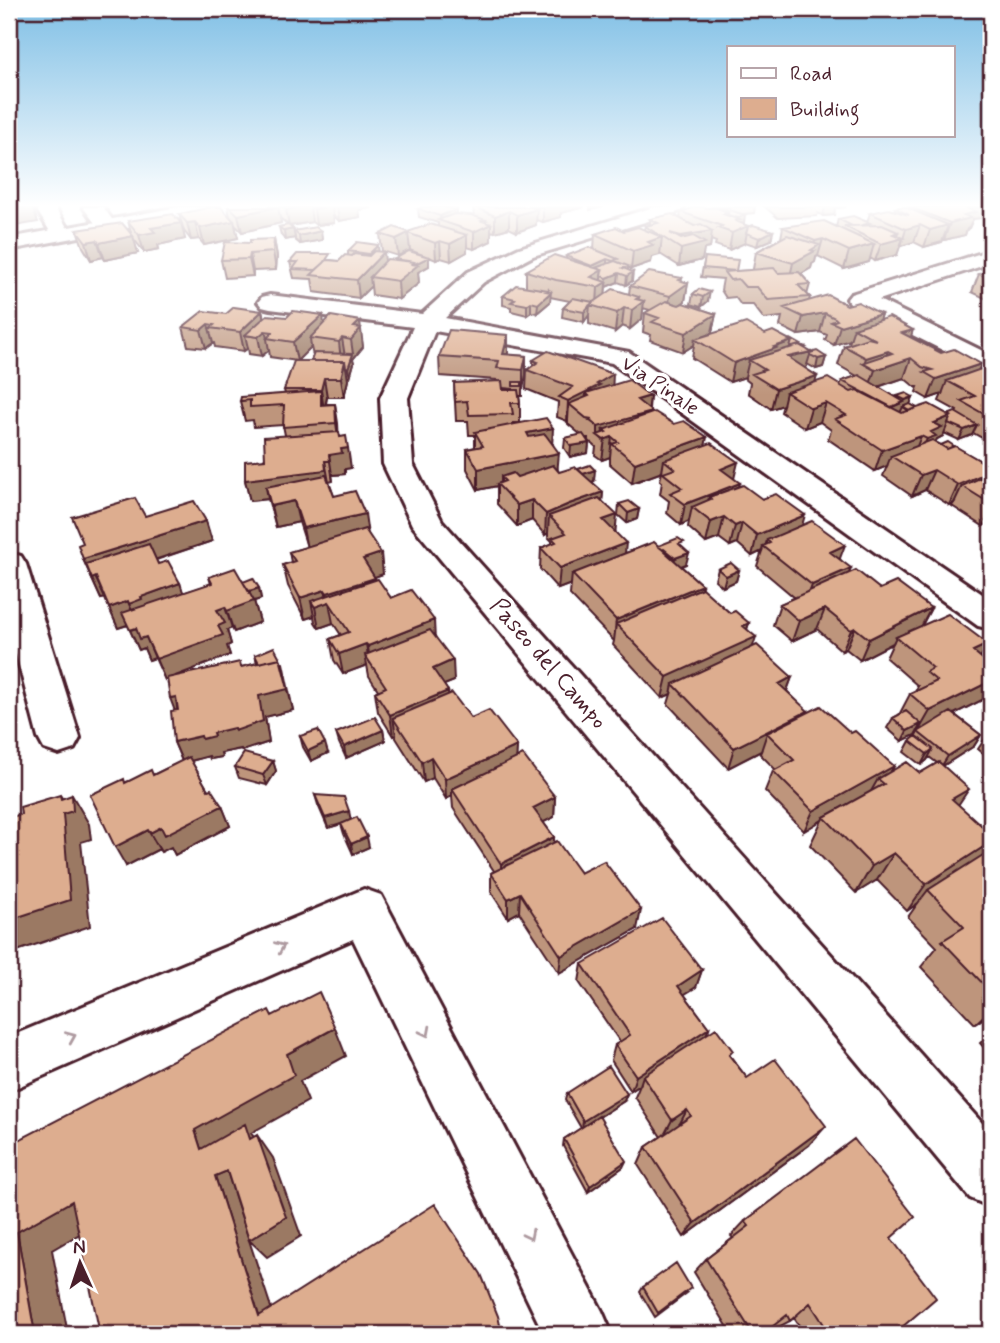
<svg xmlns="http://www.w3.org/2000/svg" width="1000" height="1343" font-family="Mynerve,sans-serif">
  <rect width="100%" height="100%" fill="#fff"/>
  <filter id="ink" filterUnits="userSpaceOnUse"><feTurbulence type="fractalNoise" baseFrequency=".0143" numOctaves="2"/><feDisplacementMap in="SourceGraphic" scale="14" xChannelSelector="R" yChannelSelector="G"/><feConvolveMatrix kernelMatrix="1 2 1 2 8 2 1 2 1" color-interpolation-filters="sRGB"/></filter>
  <g filter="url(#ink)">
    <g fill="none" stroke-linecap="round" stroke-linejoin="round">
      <g stroke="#4a1f2b" stroke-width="6">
        <path id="minor" d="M35,207h20l16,27 -3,4h-14z
          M83,207h20l14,19 -3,4h-14z
          M654,207h30l-3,4 -148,45 -49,26 -39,36 184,34 362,248v29l-13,-3 -366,-263 -177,-32 -27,67 5,66 29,57 549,612v74l-21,-9 -558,-673 -29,-61 -3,-66 33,-71 -143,-18 -8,-2 -4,-5 4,-5 8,-2 152,19 46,-42 51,-24z
          M991,250v13l-112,37 112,55v18l-9,-3 -131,-66 -4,-5 4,-5z
          M9,553l12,3 5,8 54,174 -6,11 -15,5 -15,-5 -6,-11 -29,-111z
          M364,889l17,6 221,416 10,23h-68l-191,-395 -344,152v-54z"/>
      </g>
      <g stroke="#4a1f2b" stroke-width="6">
        <path id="major" d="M178,207h40l-10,6 -199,37v-12z"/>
      </g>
      <use href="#minor" fill="#fff" fill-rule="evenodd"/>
      <use href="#major" fill="#fff" fill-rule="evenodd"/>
    </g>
    <path fill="#be957b" stroke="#4a1f2b" stroke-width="2" fill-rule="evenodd" d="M228,207h143v1l-12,2 1,7 -21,4 -5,-5v7l-18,2 -4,-3 -22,4 3,3 2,9 -10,2 -4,-5 -2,-8 9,-2 -8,-7 1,5 -39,9 -7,-7 3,13 -34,7 -5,-6 -8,1 -7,-9 -5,-17 51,3z
      M445,207h12v6l-3,1 20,2 -1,-9h111l-23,6v4l-18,5 -7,-2v5l-19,7 -8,-4 -14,4 -4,-1v10l-17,8 -7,-2v5l-16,9 -10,-3 -5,2 -7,-3v9l-11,6 1,11 -20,16 -27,-4 -1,-9 -12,12 -45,-6 -2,-13 -18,-1 -4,-16 41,-2 8,1 9,-5v-5l30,-6v7l7,9 38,-6 -13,-5 -12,6 -16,-5 -2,-17 28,-2 30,-5v-4l-19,-6 -1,-8z
      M713,207h42l-1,6 -11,1 1,9 -2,1 6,3 25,4 -2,9 -14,6 -12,-4 -16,8 -14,-5 1,-3 -5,-2 -1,8 -6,1 -2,11 -23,6 -19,-12 -8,3 -1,5 -20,7 -3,-2v3l4,11 -6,4 -8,-3 -12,5 -1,7h24l1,-8 52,-5 6,2 -3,18 -4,2 35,11 -4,18 -4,3 57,-1 24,6 16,7 -1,1 6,5 16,4 -3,10 -7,2 -9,-5 -1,5 11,7 -2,6 25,3 2,-4 15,-5 -19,-11 6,-19 5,-2 1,-4 -16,5 -9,-5 2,-5 -7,-3 -22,3 -18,-9 2,-9 -18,2 -11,-14h-12l-6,-8 -9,1 -5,-8 2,-11 -22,-2 4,-20 31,14 18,-1 -1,-1 3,-17 25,-14 2,-11h53l2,-8 29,3 3,-9 25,-3v-2l5,-1h91l-18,12 -4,9 -2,1 -2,6 -21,5h-1l-1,2 -18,5 -10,-5 -14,4 -3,9 -22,6 -5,-3 -1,4 -25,7 -26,-13 -2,1 -1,5 -3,2 -1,4 -10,6 9,10 -3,11 3,2 -1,4 38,4 34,9 -2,6 32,18 30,15 37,17 13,5v68l-18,-10 -1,2 -13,5 -15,-7 -1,3 -6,3 -2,3 6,3 13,1 37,21 -1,3v3h1v49l-8,4 -31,-20 2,-3 -5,2 -24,-15 -13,6 -29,-20 4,-10 -12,5 -47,-32 3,-9 -11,-8 -15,6 -24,-16 2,-7 -12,4 -23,-16 2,-10 -5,-4v-2l-15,5 -38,-24 2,-13 -11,7 -33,-12 1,-5 -8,-3 2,-19 5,-3 -7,-2 -1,11 -12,10 -8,-3 -7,6 -26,-8v-9l-5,7 -22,-5 1,-9 7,-7 -20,-4v5l-13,11 -6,-1 -4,3 -16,-4v-4l-8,-2v-9l23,-10v-15l40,-12v-3l28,-7 1,-15 49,-4 1,-4 5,-1v-6h30l1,-7zM904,378l11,9h3l-2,5 12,7 14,-5 -3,7 18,10 -1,2 -8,2 -31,-7 -7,-4 3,-7 -16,-1 -1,2 -18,-11z
      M765,207h81l-11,1 -1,7 -11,1 -5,-3 -1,3 -39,2z
      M128,221l53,2 4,16 -27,6 1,4 -15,3 -11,-14 5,15 -33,7 -2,-3 -12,3 -8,-13 -6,-17 55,6z
      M294,231h27l1,9 -22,4 -5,-4z
      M274,239l3,17 -1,14 -23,1v5l-28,2 -4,-18 29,-17z
      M989,263h2v38l-19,-9 7,-18 7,-2z
      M699,289l9,12 -7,6 -10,-3 2,-10z
      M262,311l2,7 96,10 3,19 -10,12 1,4 -4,14h-3l1,3 -4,17h-17l-1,7h9l3,28 13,36 -6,1v5l-13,1 1,6 -4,1 5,14 34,38 15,40 -9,3 1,3 16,18 44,38 19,45 -10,4 5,9 22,24 46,28 -1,13 39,38 -1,20 -11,5 11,15v6l26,30 57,56 -78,44 -40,-61 -11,6 -17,-26v-19l3,-2 -41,-63 -1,-12 -6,3 -13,-21 -9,4 -28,-44v-3l-3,1 -15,-24 -3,-20 3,-2 -9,-14 -2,-11 -24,9 -9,-14 -4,-21 11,-4 -8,-12 -14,5 -4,-6 -1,-6 -9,3 -17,-33 -5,-21 8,-3 -2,-10 18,-5 -8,-25 -23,5 -8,-28 -18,2 -5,-21 40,-45 -2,-10 -29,2 -1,-7 -8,1 -5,-20 45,-7 -1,-4 27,-29 2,-5 -2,-9 -14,14 -27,-4 -1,-7 -7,6 -13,-2 -1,-6 -4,3 -29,-4 -1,-4h-1l-7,5 -18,-2 -5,-19 43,-13z
      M508,355l18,1v19l-4,14v7h-3l1,7v20h-7v2l40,19 5,27 1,1 35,9 -2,1 11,10 -1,10 23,51 33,-7 25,2 3,16 -5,2 21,19 -1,4 29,24 19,10 -2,6 5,18 40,30 -5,14 20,22 44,20 43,33 -3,6 29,1 17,-10 -8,-6 -2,3 -6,5 -17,-13 6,-11 4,-3 4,-6 -1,-1 -2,4 -13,6 -15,-13 6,-10 6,-3 11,-21 5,-2 3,-6 -32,-28 7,-15 -33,17 -14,-11 -4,2 -25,-22 -25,12 -19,-16 7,-21 15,-6 -38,-32 5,-15 -10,5 -15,-13 -7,3 -11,-8 -13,5 -18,-16 1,-6 -8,4 -14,-12 2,-12 -9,-7 2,-12 -2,-2 2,-8 -30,11 -22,-19v-7l-8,3 -7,-5 1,-8 -8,-7v-2h-3l4,5 -1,10 -18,4 -6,-9 1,-10 16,-3 -13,-11v-4l-1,1 -10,-4 1,-15 -32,-13 1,-19 6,-5v-5l79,25 38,11 -1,13 3,3v1l54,32 33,41 63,39 38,34 9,14 31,16 51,19 -9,17 58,32 11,9v28l-1,2 -36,18 27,21 -7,11 -31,20 15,39 28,25 5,-4v187l-16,11 -54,-57 16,-20 -29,-30 10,-14 -11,8 -30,-31 -21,13 -46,-48 12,-25 -18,11 -39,-40 8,-20 3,-1 -16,-16 1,-3 -33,17 -60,-64 3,-10 -9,4 -49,-53 1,-4 -44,-46 1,-11 -13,5 -18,-20 1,-21 11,-4v-3l-4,-4v-4l-3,2 -13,-15 -15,6 -20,-22v-18l-19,4 -11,-21v-20l8,-2v-12h-6l-1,-14h-12l-2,-38 43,-1v-2l-57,-4 -1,-19zM503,388l10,1v1h-10z
      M619,504l20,5 -2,10 -10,4 -9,-8z
      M145,516l67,25 -56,19 2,4 22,19 3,10 28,-9 -2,-7 34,5 16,6 2,11 -7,2 6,21 -26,10 -2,-4 -5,2 4,14 -4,2 3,9 -55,21 67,-9 15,-4 -2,-8 28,8 10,47 -28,7 4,25 -27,9 -1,-2 -20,4 1,4 -12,2 -1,-3 -18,5 17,29 14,16 8,20 -55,29 -4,-8 -10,5 -2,-3 -33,17v-84l27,-7 29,-14 -8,-19 1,-31 -7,-32 -3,1 -10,-22 -6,2 -5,-12 -5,2 -11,-25 -10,3 -13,-30 -4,1 -18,-40v-16z
      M718,569l21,1 -3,11 -13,6 -8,-7z
      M991,717v43l-13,-11 12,-18 -5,-4z
      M383,730l2,11 -39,17 -7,-15 -3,-10z
      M300,736l28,17 -17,8 -8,-14z
      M273,761l3,10 -9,14 -28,-7 -4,-11z
      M315,795l36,25 18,27 -16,7 -9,-20 -3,-10 -13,4 -10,-23z
      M582,964l120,6 -6,17 -12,7 25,34 -3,6 25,23 16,21 62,67 -125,92 -46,-72 8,-18 15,-10 -26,-40 5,-12 -9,6 -20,-31 4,-15 5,-3 -41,-60z
      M991,1033v23l-11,-13z
      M567,1093l57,8 -25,16 24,50 -35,25 -25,-46 1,-7 17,-11 -16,-28z
      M745,1221l146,17 3,96h-89l-11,-16 -4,3 -17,9 -2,-2 -8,6h-31l-38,-62 12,-13 27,-21 -2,-2z
      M643,1287l44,6 -32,24 -15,-25z"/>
    <path fill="#9b7964" stroke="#4a1f2b" stroke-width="2" d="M26,207h6l6,15 -29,5v-17z
      M278,207l3,16 -39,9 -4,-17z
      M300,207h10l2,15 -23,4 -3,-16z
      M328,207h4l2,16 -18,2 -2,-16z
      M337,207h34v1l-12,2 1,7 -21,4z
      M543,207h41l-23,6v4l-18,5z
      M590,207h13l-13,3z
      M825,207h21l-11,1 -1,7 -11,1z
      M963,207h28v10l-18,2 -4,9 -2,1 -2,6 -21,5 6,-17z
      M537,209l-1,16 -19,7v-17z
      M454,210v8l-13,3 -1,-5z
      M509,211v17l-14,4v-16z
      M745,215l-1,8 -5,2 9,1 -3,17 -16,7 3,-17 6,-15z
      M486,220v7l5,-3v17l-17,8v-17l8,-11z
      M234,221l4,17 -34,7 -4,-17z
      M195,222l4,17 -8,1 -4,-17z
      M181,223l4,16 -27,6 1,4 -15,3 -5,-17 12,-7z
      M920,225l-6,17 -13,4 5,-17z
      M948,225l-6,17 -18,5 6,-17z
      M293,229l2,9 -10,2 -1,-9z
      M321,231l1,9 -22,4 -1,-8z
      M712,231l-2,17 -6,1 -2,11 -23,6 2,-17 -2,-2 2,-11z
      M773,231l-2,9 -14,6 2,-8z
      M898,232l-2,8 7,-2 -6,17 -22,6 6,-17 12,-10z
      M408,233l2,17 -12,6 -2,-17z
      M467,235v17l-16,9 -1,-17z
      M133,236l5,17 -33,7 -6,-17z
      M662,237l-2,18 -8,2 -1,5 -20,7 2,-18 15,-9z
      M274,239l3,17 -1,14 -3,-18z
      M823,239l-5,17 -2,1 -1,5 -3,2 -1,4 -22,13 4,-18 20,-14 2,-8z
      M97,240l6,17 -12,3 -5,-18z
      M440,241l1,17 -5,2 -1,-17z
      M874,244l-5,18 -25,7 5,-18z
      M378,245l1,9 -10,9v-9z
      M384,252l2,18 -16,7 1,9 -12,12 -2,-18z
      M250,254l3,17v5l-4,-17z
      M429,257v9l-11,6 1,11 -20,16 -1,-18 16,-19 1,2z
      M607,259v9l-5,3 -2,15 6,-4 -1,18 -8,5 1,-18 -7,-10 4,-3 -3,-8z
      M633,272l-1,9 -6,4 1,-9z
      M619,273l-1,9 -12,5 1,-9z
      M682,278l-1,10 7,-5 -3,18 -18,14 3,-19 9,-16z
      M548,290v5l3,-3 -1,10 -13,11 1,-9z
      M710,292l-2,9 -7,6 2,-10z
      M639,297l-1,8 6,-4 -2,18 -12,10 2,-19 4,-11z
      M531,302v10l-4,3v-10z
      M590,306l-1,9 -5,7v-10z
      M624,308l-2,18 -7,6 2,-19z
      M262,311l7,39 -7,6 -4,-19 -13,-2 3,13 -4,3 -4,-19z
      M825,313l-5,19 -22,3 5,-18z
      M716,314l-4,18 -13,10 -4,-3 -1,6 -11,7 3,-19z
      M881,314l-6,19 -21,-5 -4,12 -16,5 6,-19z
      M323,315l2,19 -15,4 1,9 -14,14 -4,-19z
      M360,321l3,26 -10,12 1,4 -4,14 -2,-9 5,-14 -2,-14 3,-13z
      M208,324l5,19 -7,5 -5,-18z
      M913,330l-6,19 -5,-16z
      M508,335v19h-5z
      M342,338l3,19 -4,4 -2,-19z
      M792,341l-5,19h-38l-4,17 -15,5 4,-19z
      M805,347l-2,7 8,-2 -6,19 -17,-14z
      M888,351l-6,17 29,-10 -7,20 -36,12 7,-20 -11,-6 2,-6z
      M526,356v19l-3,14v-19z
      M826,357l-3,10 -7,2 2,-10z
      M345,361l3,19 -4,17 -3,-19z
      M981,364l-8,19 -26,-2 -5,13 -14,5 8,-20z
      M613,374l-1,20 -23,2 -3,-3 -1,19 -16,-8 -1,16 -1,1 1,-20z
      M817,376l-6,19 -25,-3 -3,13 -12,4 5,-20z
      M324,378l3,19 -3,13 -3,-20z
      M650,396l-2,17 4,-1 -3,20 -37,5 -2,20 -8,3 4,-28 -3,-2 -1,9 -4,-4v-8l39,-27z
      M913,397l-4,10h-6l-3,6 -10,-5 14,-6 1,-2z
      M826,403l-6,19 -15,6 6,-20z
      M335,404l3,19 1,20 -3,-20z
      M951,416l-8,20 -6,3 -4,8 -15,12 16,-36z
      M977,425l-5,10 -13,5 5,-10z
      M553,428l-1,20 -26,5 1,-20z
      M921,436l-8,20h-22l-4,10 -12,5 7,-21z
      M707,437l-4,20 -39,3 -2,12 -30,11 3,-20z
      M589,443l-1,10 -18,4 1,-11z
      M348,448l3,20 -6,1v5l-13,1 1,6 -4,-26 13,-6z
      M559,453l-2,21 -52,7 -4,-4v8l-4,-1v2l-19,4v-21z
      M325,461l4,21 -63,5 2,12 -18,2 -5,-21z
      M738,462l-5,21 -12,-14z
      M991,467l-3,5 3,-1 -9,20 -20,-5 -8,17 -5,2 9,-20z
      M595,470l-1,11 -12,4 1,-11z
      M934,470l-9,20 -13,6 9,-21z
      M740,483l-5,21 -26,-7 -4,18 -13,-8 -3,14 -8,4 4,-21z
      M603,492l-2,20 -52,4 -1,17 -3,2 1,-21 23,-10z
      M532,500v20l-15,6v-21z
      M294,501l5,21 -23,5 -5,-21z
      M639,509l-2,10 -10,4 1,-10z
      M991,509v13l-8,4z
      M365,514l3,21 -61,14 -4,-21z
      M617,515l-2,21 -12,-16z
      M805,515l-6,21 -32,4 -2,7 -2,-1 -1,5 -10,5 5,-21z
      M724,517l-5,21 -13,5 5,-21z
      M206,521l6,20 -116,38 9,19 -4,1 -18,-40z
      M742,523l-5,20 -7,3 5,-20z
      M626,543l-2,20 -52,11 -1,10 -13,5 2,-21z
      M845,545l-8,21 -7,-14z
      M381,553l2,21 -17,6 -3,-21z
      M689,553l-3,11 -13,5 2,-11z
      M851,568l-8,21 -38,17 7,-21z
      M739,570l-3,11 -13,6 3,-11z
      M375,578l3,20 -49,4 4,21 -14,5 -4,-21 -4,-6 3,15 -9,3 -5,-21 25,-8 3,12h1l-2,-9z
      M180,583l7,21 -49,21 -9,-21 12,-7z
      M702,585l-5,21 -81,18 -2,17 2,-21z
      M259,588l2,11 -7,2 6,21 -26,10 -7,-21 21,-19z
      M128,601l8,21 -18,6 -9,-20z
      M225,607l7,21 -5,2 4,14 -4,2 3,9 -65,25 -9,-21 62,-33 -1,-16z
      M931,608l-11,21 -24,8 -3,6 -33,17 9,-21z
      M825,609l-8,20 -25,12 7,-20z
      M434,620l1,21 -65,22 -2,-17z
      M749,623l-6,19 13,-5 -7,21 -76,26 -2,10 -9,4 5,-21 76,-51z
      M136,628l10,9 9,21 -6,2 -5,-12 -5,2 -9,-20z
      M855,628l-9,21 -4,2 9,-21z
      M366,644l3,17 -4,-6 2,10 -24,9 -4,-20z
      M988,644l-12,21 -3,-14z
      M280,658l13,52 -28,7 4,25 -27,9 -1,-2 -20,4 1,4 -12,2 -1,-3 -26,7 -9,-21 39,-9 46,-37z
      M453,660l1,21 -20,8 -1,-20z
      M792,677l-8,21 -5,-14z
      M991,681v13l-1,2 -72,36 12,-21z
      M448,691l2,21 -57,6 3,17 -3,1 -3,-21z
      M176,697l2,22 -8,-21z
      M808,711l-8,21 -33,1 -6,18 -33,17 6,-20z
      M921,724l-6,11 -13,6 5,-10z
      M383,730l2,11 -39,17 -2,-11z
      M981,735l-7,11 -33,21 7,-11z
      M325,743l3,10 -17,8 -3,-10z
      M517,746l-1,20 -64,23v7l-6,3 -1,-20z
      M933,749l-6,11 -6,5 6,-11z
      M431,757l2,21 -9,4 -2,-20z
      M273,761l3,10 -9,14 -4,-10z
      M894,766l-10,17 -6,-4 -8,14 -46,24 -2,3 -18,11 9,-20z
      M969,789l-19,28 2,-18z
      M60,795l11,16 1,-16 17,29 2,15 -10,3 9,84 -73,25v11l-8,3v-45l52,-121z
      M555,797l-1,20 -22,11 1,-20z
      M222,806l8,20 -55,29 -4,-8 -10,5 -11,-19 11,-6z
      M349,811l2,10 -23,7 -3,-10z
      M148,830l11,19 -33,17 -11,-19z
      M367,837l2,10 -16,7 -2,-10z
      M554,837l-1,19 -52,27v-19z
      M991,842v4l-16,21 -47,23 -10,13 -11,8 19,-27z
      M894,853l-17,27 -21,13 16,-27z
      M520,893l-1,19 -11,6v-19z
      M641,910l-4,19 -78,44 2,-17z
      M702,970l-6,17 -24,15 6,-16z
      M991,1009v4l-16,11z
      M335,1028l11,28 -46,25 8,20 -57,32 10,14 -4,-12 16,23 28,78 -34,21 -18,-17 37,-23 -85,-68 -6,-19 92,-76z
      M709,1028l-7,16 -59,32 -3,9 -9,6 5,-15z
      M627,1094l-3,7 -42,27 1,-7z
      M687,1110l-10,19 -15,10 10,-19z
      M826,1126l-17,19 -125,92 11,-14z
      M626,1161l-3,6 -35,25 2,-6z
      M227,1171l8,26 43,132 -19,-13 -44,-140z
      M72,1201l30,20 -50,29 16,84h-33l-18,-102z"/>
    <path fill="#ddad8f" stroke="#4a1f2b" stroke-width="2" d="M9,207h17l-17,3z
      M212,207h9l13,14 -34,7 -5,-6 -8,1 -8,-9z
      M230,207h46l-38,8z
      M283,207h17l-14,3z
      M311,207h17l-14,2z
      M423,207h21l10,3 -14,6 -22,-7z
      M475,207h57l5,2 -20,6 -8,-4 -14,5z
      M695,207h7l5,1h10l11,4 -5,2 17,6 -4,1 12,5 -16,7 -14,-5 4,-2 -41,-14z
      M713,207h7l25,8 -7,3 -10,-3v-3l-11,-4h-7z
      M900,207h5l43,18 -18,5 -10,-5 -14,4 -36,-16 19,-4 20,6 -14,-7z
      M910,207h54l12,5 -12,3 7,3 -21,5z
      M173,214l8,9 -30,5 4,4 -16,3 -11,-14z
      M454,214l17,1 15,5 -4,1 9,3 -17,8 -36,-12z
      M672,214l22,12 7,-2 11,7 -31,5 -11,-3 11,6 12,-3 12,7 -24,6 -36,-23 13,-3 -8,-4z
      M853,216l17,7 -11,3h-7l-14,-7z
      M824,221l50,23 -25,7 -26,-12 -8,2 -32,-14z
      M122,223l11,13 -34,7 -2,-3 -11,2 -9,-12z
      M430,224l37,11 -17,9 -10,-3 -5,2 -27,-10 -12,6 -16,-5 14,-7 14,5z
      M288,225l5,4 -9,2 -5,-4z
      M753,225l20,6 -14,7 -13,-5 2,-6z
      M882,225l16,7 -5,2 10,4 -22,6 -37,-18z
      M316,227l5,4 -22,5 -5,-5z
      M616,227l8,4 14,-4 24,10 -14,5 5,3 -20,6 -38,-17z
      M787,235l32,10 -8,5 4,1 -22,12 -37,-11z
      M274,239l-1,13 -23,2 -1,5 -28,1 4,-18 25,1v-3z
      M357,242l21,3 -9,9 -21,-3z
      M589,247l29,12 -5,2 -6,-2 -15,7 -26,-10z
      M374,251l10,1 -27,28 -46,-5 16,-15 12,1 6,-6 7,1 2,-2 15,2z
      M409,251l20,6 -14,7 -1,-2 -19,-3z
      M297,254h33l-6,9 -8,7 -23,-1 5,-7h-8z
      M554,255l48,15 -11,7 15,5 -8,5 -42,-7 -30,-9z
      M705,257l33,3 -2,11 -33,-3z
      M387,259l27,3 -2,2 6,1 -20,16 -28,-4z
      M615,261l13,5 -5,2 10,4 -6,4 -8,-3 -12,5 -6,-2 1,-6 -7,-2z
      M774,268l4,5 21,-1 11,12 -12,1 12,12 -42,3 -11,-13h-12l-7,-8 -8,1 -6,-8z
      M991,270v9l-12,-5z
      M649,272l33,6 -3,2 9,3 -18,13 -40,-10z
      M516,285l32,5 -2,1 5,1 -13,12 -7,-2 -4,3 -16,-3 4,-3 -12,-3z
      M613,289l26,8 -3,2 8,2 -12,9 -8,-2 -7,5 -27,-8z
      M699,289l11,3 -7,5 -10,-3z
      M828,295l19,10 11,-3 23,12 -41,12 -9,-4 6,-2 -2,-2 -10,-5 -22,4 -19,-9z
      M573,298l20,4 -9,10 -21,-4z
      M666,301l13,4 4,-2 33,11 -30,19 -34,-11 7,-4 -14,-5z
      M234,307l28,4 -22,21 -30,-4 4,-3 -6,-1 -7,6 -18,-3 20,-16 23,3z
      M293,311l30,4 -30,27 -26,-4 6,-6 -8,-1 -7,6 -13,-2 22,-20 20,2z
      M331,316l29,5 -6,6 7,1 -10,12 -9,-2 -3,4 -29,-4z
      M889,317l24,13 -11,3 39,20 13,-4 27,15 -45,15 -12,-7 8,-2 -10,-3 -11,-9 -36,12 -13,-7 30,-10 -4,-2 -22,7 -22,-12 24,-8 8,2 -22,-12z
      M746,323l19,11 8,-3 19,10 -18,6 2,1 -42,15 -39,-24z
      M449,330l59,5 -5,19 23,2 -3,14 -26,-2 2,-7 -60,-4z
      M791,339l14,8h-2l-4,-2 -9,3 2,-7 -3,-1z
      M799,345l12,7 -23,5 29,19 -41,13 -24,-15 13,-4 -16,-10z
      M548,351l65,23 -16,10 3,1 -32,16 -9,-4 14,-10 -46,-17 11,-8 -5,-2z
      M817,351l9,6 -8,2 -8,-4v-2z
      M314,353l39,1 -5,14 -2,-1 -1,-6h-34z
      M294,361h51l-4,17h-17l-3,12h-37z
      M981,369l10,6v43l-30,-17 14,-5 -28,-15z
      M859,375l45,27 -13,5 -49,-26z
      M828,378l23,14 6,-2 45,23 27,-9 22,12 -17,7 8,4 -11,5 5,4 -9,3 -6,-3 -39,14 -47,-31 11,-4 -20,-12 -15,5 -25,-16z
      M629,380l21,16 -13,4 15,12 -54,15 -9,-7 3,-1 -6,-1 -17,-14 20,-8 -3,-3z
      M502,381l1,9h15l2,13h-9l2,11 -44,1 -2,-14 -12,1 -1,-19z
      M513,382h9v4h-9z
      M321,391v14l14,-1 1,19 -53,4 1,-22 -34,2v-7l-10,1 1,-4z
      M906,393l7,4 -8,3 -8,-4z
      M910,404l7,4 -8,3 -6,-4z
      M655,412l19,12 10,-3 23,16 -72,26 -23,-19 6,-2 -6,-5 -8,3 -7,-5 9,-3 -3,-2z
      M955,412l22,13 -13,5 -16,-7 3,-7 -3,-1z
      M546,418l7,10 -26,5 2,4 16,-3 14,19 -81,16 -11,-20 16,-3 -8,-14z
      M339,432l1,5 6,-1 2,12 -7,1 1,4 -13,2 1,6h-5l1,9 -81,10v-19l20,-2 -1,-22z
      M583,434l6,9 -18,3 -6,-8z
      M932,440l15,9 8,-3 36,21 -3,1 3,3 -33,14 -24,-15 -13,5 -30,-19z
      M948,442l6,4 -7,3 -6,-4z
      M711,443l27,19 -17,7 19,14 -55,21 -15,-11 12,-5 -19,-15 12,-4 -11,-9z
      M553,465l6,7 16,-5 28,25 -34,12 -23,10 -14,-14 -15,5 -20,-21 8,-3 -4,-4 12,-4 4,4z
      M590,465l5,5 -12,4 -5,-5z
      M991,473v31l-29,-18z
      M326,475l8,21 21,-5 10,23 -62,14 -9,-27 -23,5 -5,-19z
      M743,485l19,14 14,-5 29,21 -48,20 -15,-12 -7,3 -11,-9 -13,5 -19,-15 19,-8 -2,-2z
      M135,498l10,18 49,-15 12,20 -123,38 -5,-14 5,-2 -11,-26z
      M599,498l18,17 -14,5 23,23 -66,25 -19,-20 15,-6 -4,-4 14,-5 -17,-17z
      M629,501l10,8 -11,4 -9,-9z
      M812,521l33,24 -15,7 21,16 -39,17 -49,-39 7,-3 -3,-3z
      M365,529l16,24 -18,6 12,19 -48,15 -2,-3 -25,8 -17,-33 12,-4 -6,-9z
      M678,538l6,4 -5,2 10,9 -14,5 -11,-9 -1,1 -5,-4z
      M654,542l48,43 -86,35 -44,-46z
      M149,544l9,20 10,-3 12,22 -39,14 1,2 -13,5 -1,-3 -19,7 -13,-31 -4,2 -6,-15z
      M731,563l8,7 -13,6 -8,-7z
      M235,568l19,33 -27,10 -2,-4 -8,3 8,13 -7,3 5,9 -67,24 -10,-22 -6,2 -4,-11 -6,2 -8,-17 90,-30 -3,-6z
      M856,570l24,19 16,-7 35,26 -62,31 -14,-11 -4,2 -26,-21 -26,12 -19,-17z
      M253,578l6,10 -10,3 -6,-9z
      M378,579l13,19 20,-8 23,30 -66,26 -2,-2 -27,10 -9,-15 19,-7 -20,-30 -14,5 -4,-6z
      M702,588l28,25 5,-2 14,12 -6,3 13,11 -89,40 -51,-53z
      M948,614l40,30 -15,7 18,15v15l-61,30 -20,-17 27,-13 -11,-9 7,-4 -37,-31z
      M430,630l23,30 -20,9 15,22 -58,24 -15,-23 11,-5 -21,-32z
      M757,645l35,32 -13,7 29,27 -74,37 -61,-64z
      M274,647l6,11 -21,5 -4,-8z
      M280,658l8,31 -29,7 4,25 -28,10 -1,-3 -21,5 1,3 -12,3 -1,-3 -27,6 -3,-31 7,-1 -2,-13 -6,1 -3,-20 73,-16 1,5z
      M452,693l19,25 18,-8 28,36 -72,33 -14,-22 -9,5 -29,-44z
      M821,706l30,27 4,-2 39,35 -81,45 -40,-40 21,-11 -27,-27z
      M906,711l15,13 -14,7 -14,-13z
      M951,712l30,23 -33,21 -30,-24z
      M375,717l8,13 -39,17 -8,-14z
      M318,730l7,13 -17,8 -8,-15z
      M916,736l17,13 -6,5 -17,-13z
      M244,753l29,8 -10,14 -28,-8z
      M523,755l32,42 -22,11 21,29 -53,27 -49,-75z
      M189,757l19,33 3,-1 11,17 -57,29 -4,-8 -11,6 -2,-3 -33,17 -25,-52 34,-16 1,4 26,-13 2,5z
      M907,762l13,11 19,-11 30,27 -17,10 39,35v8l-65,42 -32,-31 -22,13 -48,-49 60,-33 -6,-5z
      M60,795l1,4 11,-4 1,16 -10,3 7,86 -61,20v-102l12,-4 -1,-7z
      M315,795l29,2 5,14 -24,7z
      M357,817l10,20 -16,7 -10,-20z
      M991,826v8l-5,-4z
      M557,841l23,32 24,-12 37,49 -80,46 -41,-63 -12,6 -17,-26z
      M991,850v142l-49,-51 22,-14 -36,-37z
      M662,918l40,52 -24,16 31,42 -73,48 -21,-31 15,-10 -48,-71z
      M319,992l16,36 -48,26 7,21 -99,55 6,19 44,-25 5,15 7,-4 29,82 -37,23 -22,-69 -12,5 44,140 176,-112 46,70 17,42 4,18h-402l-28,-133 -55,31 18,102h-26v-189l260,-135 3,6z
      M716,1028l17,23 -4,4 18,23 28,-19 51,67 -131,97 -49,-76 45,-31 -4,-6 -15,10 -29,-44z
      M609,1066l18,28 -44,27 -16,-28z
      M599,1116l27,45 -36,25 -26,-47z
      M854,1139l61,78 -24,21 45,60 -42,36h-78l9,-8 -15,-23 -20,18 -3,-6 -24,19h-10l-47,-75 43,-33 -4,-5z
      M676,1263l15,25 -33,25 -15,-26z"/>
    <defs><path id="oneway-chevron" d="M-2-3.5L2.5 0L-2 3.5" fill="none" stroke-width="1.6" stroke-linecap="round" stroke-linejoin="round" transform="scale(1.75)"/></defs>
    <g stroke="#ae9aa0">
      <use href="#oneway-chevron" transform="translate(280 947) rotate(-23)"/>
      <use href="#oneway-chevron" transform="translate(426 1032) rotate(63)"/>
      <use href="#oneway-chevron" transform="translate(71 1037) rotate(-23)"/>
      <use href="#oneway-chevron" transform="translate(529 1235) rotate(63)"/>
    </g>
  </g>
  <linearGradient id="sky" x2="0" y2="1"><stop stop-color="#7fbfe5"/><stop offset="0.52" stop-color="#fff"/><stop offset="1" stop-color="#fff" stop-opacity="0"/></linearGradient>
  <rect width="1000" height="395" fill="url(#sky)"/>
  <g text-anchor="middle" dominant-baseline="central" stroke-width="7" stroke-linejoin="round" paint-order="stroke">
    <g font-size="21" fill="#4a1f2b" stroke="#fff">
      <text transform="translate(660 386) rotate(34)">Via Pinale</text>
    </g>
    <g font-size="24" fill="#4a1f2b" stroke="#fff">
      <text transform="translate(548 664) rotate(49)">Paseo del Campo</text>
    </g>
  </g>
  <rect width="1000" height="1343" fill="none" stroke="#fff" stroke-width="35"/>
  <rect x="18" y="18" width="965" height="1308" fill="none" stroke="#4a1f2b" stroke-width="2.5" filter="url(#ink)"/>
  <rect x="727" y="46" width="228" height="91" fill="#ffffff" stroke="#b7a5aa" stroke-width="2"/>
  <rect x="741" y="68" width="35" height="10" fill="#ffffff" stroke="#b7a5aa" stroke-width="2"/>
  <text x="790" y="80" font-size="21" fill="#4a1f2b">Road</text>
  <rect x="741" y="98" width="35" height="21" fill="#ddad8f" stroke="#b7a5aa" stroke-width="2"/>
  <text x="790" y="116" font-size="21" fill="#4a1f2b">Building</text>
  <g transform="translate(80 1263) rotate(357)" stroke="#ffffff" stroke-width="5" paint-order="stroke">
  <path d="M0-5L12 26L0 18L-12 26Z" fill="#4a1f2b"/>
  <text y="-10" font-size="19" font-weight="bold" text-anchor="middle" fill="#4a1f2b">N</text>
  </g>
</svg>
